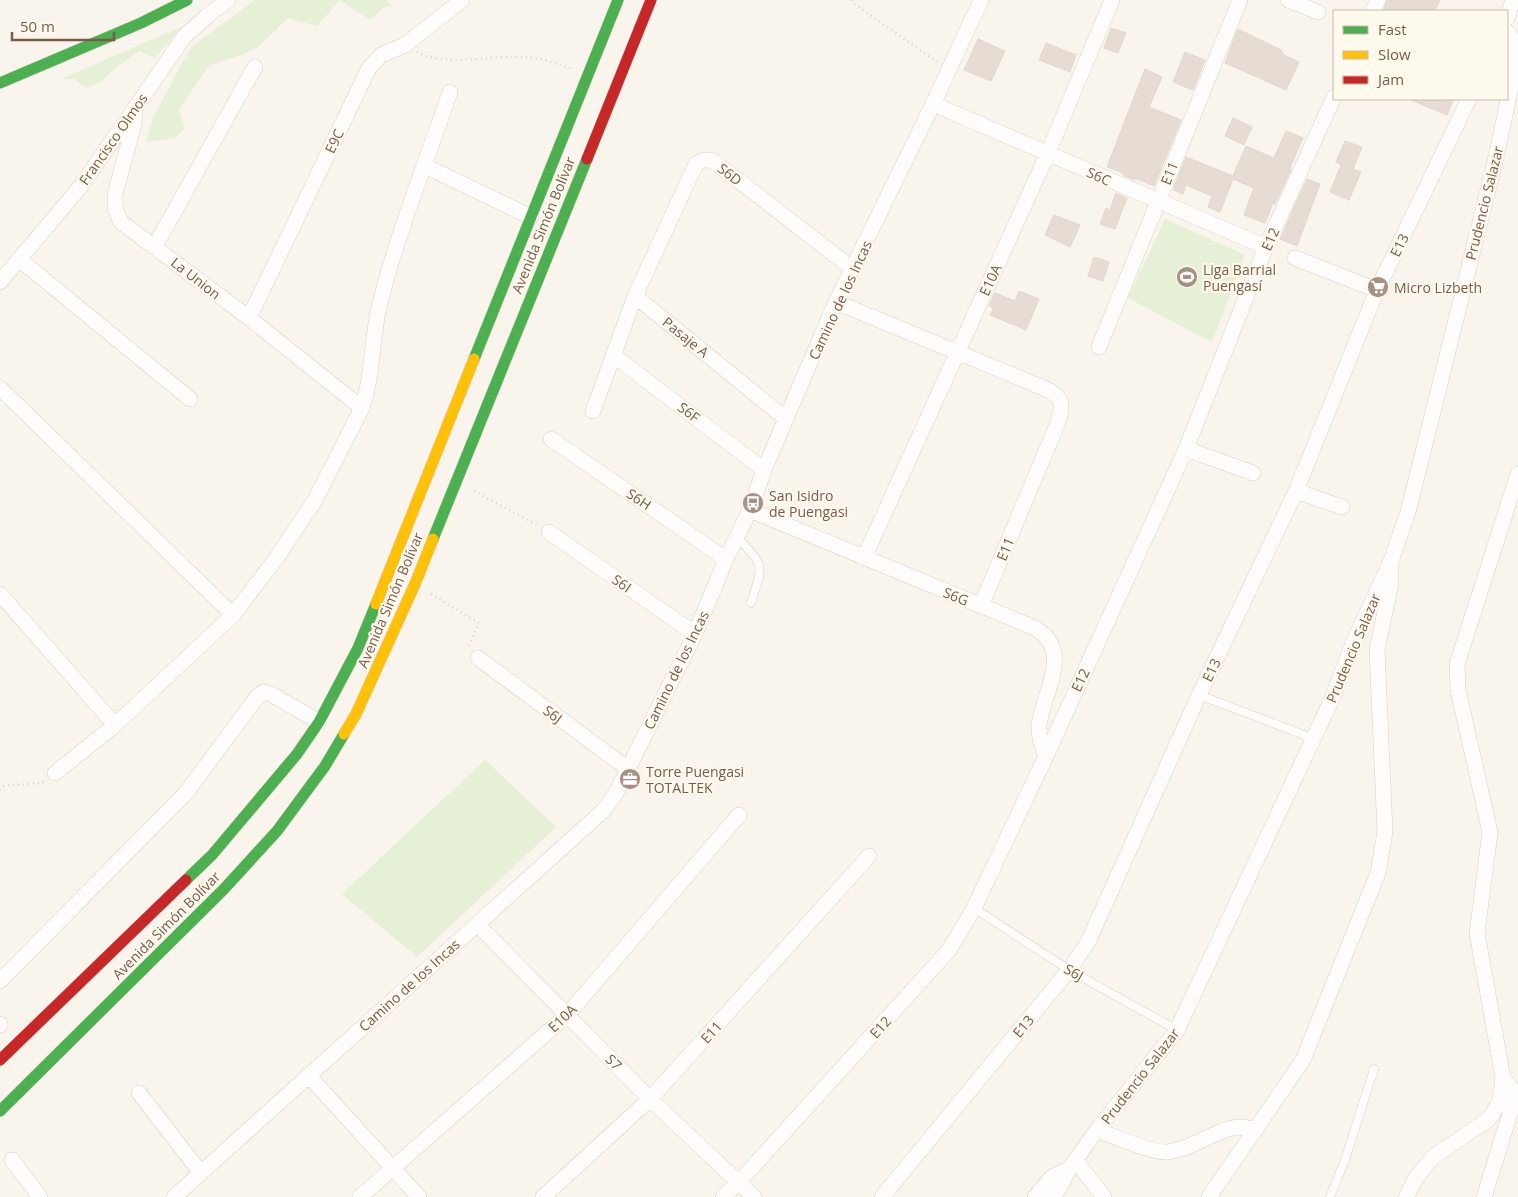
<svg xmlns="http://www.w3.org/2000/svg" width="1518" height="1197" font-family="'Open Sans',sans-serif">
  <rect width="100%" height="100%" fill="#f9f4ec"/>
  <path fill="#e5f0d6" d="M255,0h132l5,5 -9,3 -13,12 -30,-20 -23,26 -29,-8 -30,29 -17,8 -31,10 -31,44 6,19 -10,10 -29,4 8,-26 37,-69z
    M183,26l-28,32 -16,-7 -25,18 -13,13 -15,6 -12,-9h-13z
    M1165,219l80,36 -33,87 -84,-44z
    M485,760l71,67 -139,130 -75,-63z"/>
  <path fill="#e6dcd3" stroke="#e2d7ce" d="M1387,0h53l-5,11h-52z
    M1111,28l15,5 -8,20 -14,-5z
    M1238,29l43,21 3,5 15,7 -13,28 -61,-27z
    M978,39l27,12 -14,30 -27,-11z
    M1046,43l30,12 -6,17 -31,-12z
    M1185,52l20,8 -12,30 -20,-8z
    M1145,69l17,8 -13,30 32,13 -27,66 -19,-8 -1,2 -11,-5 1,-2 -17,-6z
    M1409,99h45l-7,16z
    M1233,118l19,9 -8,18 -19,-9z
    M1286,131l17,7 -12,27 -1,7 -15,32 -2,-1 -8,20 -21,-8 10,-27 -21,-9 -13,33 -12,-5 4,-11 -26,-11 -3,9 -10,-4 13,-33 47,19 13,-30 28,12z
    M1345,141l17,6 -9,22 8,3 -12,28 -19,-8 11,-27 -5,-3z
    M1307,179l13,5 -23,62 -17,-7z
    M1116,193l11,5 -12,31 -15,-5 6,-16 4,2z
    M1054,215l26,10 -10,22 -25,-12z
    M1094,257l15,5 -6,19 -15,-5z
    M1019,291l20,8 -13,31 -36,-15 4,-7 -5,-2 6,-13 20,8z"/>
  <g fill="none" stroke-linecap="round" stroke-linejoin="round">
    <g stroke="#d8d1ca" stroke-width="9">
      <path id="lane" d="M737,537c29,31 26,27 14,66
        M1199,695l113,43
        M974,908l95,62 108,60
        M1330,1197l15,-37 29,-91"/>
    </g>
    <g stroke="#d8d1ca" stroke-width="16">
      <path id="street" d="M1288,0l30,12
        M1373,11l5,-11
        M1507,18l6,-18
        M933,104l333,143
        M135,108l-1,16 -19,70v14l6,14 128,96 113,90
        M425,166l106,51
        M155,246l100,-179
        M1295,258l82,32
        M19,259l171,140
        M0,282l81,-96 103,-149 23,-21 21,-16
        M635,296l151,123
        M836,302l210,87c19,9 17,18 11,36l-76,181
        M249,318l120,-250 12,-13 24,-10 57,-45
        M1099,347l141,-347
        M613,355l151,115
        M0,388l233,227
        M593,411l42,-115 61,-132c6,-4 10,-5 17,-3l140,108
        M551,439l175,120
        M1186,449l67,24
        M1296,491l46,16
        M750,510l285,118c39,23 8,64 4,97 -1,11 3,21 7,31
        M549,532l146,102
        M864,558l184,-405 64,-153
        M0,594l115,131
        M478,658l150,111
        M55,773l60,-48 118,-110 42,-55 40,-60 47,-92c12,-35 9,-73 19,-109 18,-70 46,-139 69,-207
        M477,924l173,175 104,98
        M0,981l186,-188 71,-96 6,-5 8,2 48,28
        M0,1024v1
        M308,1075l111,122
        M139,1093l62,80
        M1097,1130c17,6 54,23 70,22 26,-2 48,-24 74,-25 5,0 10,2 15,2
        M12,1160l28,37
        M1075,1160l29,37
        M174,1197l429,-386 13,-18 79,-159 31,-75 24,-49 14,-40 72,-168 97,-198 48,-104
        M360,1197l207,-182 172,-200
        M543,1197l107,-98 219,-243
        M723,1197l16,-15 210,-232 25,-42 72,-152 140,-307 80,-202 68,-150
        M882,1197l187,-227 19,-28 111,-247 97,-204 81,-201 92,-191
        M1035,1197l17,-20 17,-8 28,-39 80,-100 154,-329 21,-55 39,-85 17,-49 86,-346 17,-79 4,-38 -3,-11 -5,-6
        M1053,1197l8,-12 8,-16
        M1209,1197l94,-137 75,-187 7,-41 -8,-182 14,-67v-15
        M1406,1197l10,-19 17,-21 56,-38 11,-18 3,-23 -26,-145 13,-101 -32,-142 -1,-26 61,-190
        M1484,1197l29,-93 -2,-16 -8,-10"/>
    </g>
    <g stroke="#d8d0c8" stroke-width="12">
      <path id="fast" d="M0,83l141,-60 46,-23
        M474,359l144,-359
        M433,539l154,-380
        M186,880l26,-25 85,-101 22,-32 39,-74 18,-44
        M0,1111l224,-222 53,-58 48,-65 19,-32"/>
    </g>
    <g stroke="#d8d0c8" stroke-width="12">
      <path id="slow" d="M376,604l98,-245
        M344,734l12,-20 59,-130 18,-45"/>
    </g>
    <g stroke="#d8d0c8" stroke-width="12">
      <path id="jam" d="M587,159l64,-159
        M0,1060l186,-180"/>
    </g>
    <path stroke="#dbd3cd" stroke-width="2.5" stroke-dasharray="1 4" stroke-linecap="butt" d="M852,0l1,3 84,59
      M417,52c25,15 78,3 108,5 17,1 30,6 45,11
      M474,491l63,34
      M431,594l48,29 -11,24
      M0,790l3,-4 39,-3 2,-2"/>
    <use href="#lane" stroke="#fefdfc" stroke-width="8"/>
    <use href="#street" stroke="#fefdfc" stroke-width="15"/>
    <use href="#fast" stroke="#4caf50" stroke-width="11"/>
    <use href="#slow" stroke="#ffc107" stroke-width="11"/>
    <use href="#jam" stroke="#c62828" stroke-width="11"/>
  </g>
  <defs>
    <g id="stadium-disc" transform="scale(1.125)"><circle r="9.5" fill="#a69182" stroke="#fff9ee"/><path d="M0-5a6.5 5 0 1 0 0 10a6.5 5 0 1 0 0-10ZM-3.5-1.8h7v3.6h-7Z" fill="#fff"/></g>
    <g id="supermarket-disc" transform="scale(1.125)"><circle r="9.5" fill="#a69182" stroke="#fff9ee"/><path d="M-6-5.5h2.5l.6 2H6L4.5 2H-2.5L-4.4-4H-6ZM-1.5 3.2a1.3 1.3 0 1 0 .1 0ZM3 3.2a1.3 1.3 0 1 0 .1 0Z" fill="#fff"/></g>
    <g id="bus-disc" transform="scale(1.125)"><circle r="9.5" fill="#a69182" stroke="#fff9ee"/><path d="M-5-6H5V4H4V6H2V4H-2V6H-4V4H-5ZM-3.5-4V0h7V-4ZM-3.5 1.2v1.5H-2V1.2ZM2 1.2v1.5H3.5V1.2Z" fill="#fff"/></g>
    <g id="office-disc" transform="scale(1.125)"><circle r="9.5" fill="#a69182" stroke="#fff9ee"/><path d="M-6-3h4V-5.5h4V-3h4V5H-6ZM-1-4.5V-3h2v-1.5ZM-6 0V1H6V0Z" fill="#fff"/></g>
  </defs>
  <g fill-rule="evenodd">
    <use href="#stadium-disc" x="1187" y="277"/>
    <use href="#supermarket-disc" x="1378" y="287"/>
    <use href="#bus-disc" x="753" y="503"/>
    <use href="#office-disc" x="630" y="779"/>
  </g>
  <g text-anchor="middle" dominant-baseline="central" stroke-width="4.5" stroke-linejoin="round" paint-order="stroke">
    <g font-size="14" fill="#795b49" stroke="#fff9ee">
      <text transform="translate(113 139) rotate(-55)">Francisco Olmos</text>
      <text transform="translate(334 141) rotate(-64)">E9C</text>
      <text transform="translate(1169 173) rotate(-68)">E11</text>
      <text transform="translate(730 174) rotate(38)">S6D</text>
      <text transform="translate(1099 176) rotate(24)">S6C</text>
      <text transform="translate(1484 203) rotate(-76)">Prudencio Salazar</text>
      <text transform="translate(543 225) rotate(-68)">Avenida Simón Bolívar</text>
      <text transform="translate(1270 239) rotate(-66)">E12</text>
      <text transform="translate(1399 245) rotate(-64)">E13</text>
      <text transform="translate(196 278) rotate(38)">La Union</text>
      <text transform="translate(990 280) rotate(-65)">E10A</text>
      <text transform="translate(840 300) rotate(-65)">Camino de los Incas</text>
      <text transform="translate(686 337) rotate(39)">Pasaje A</text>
      <text transform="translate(689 412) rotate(37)">S6F</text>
      <text transform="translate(639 499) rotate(34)">S6H</text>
      <text transform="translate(1005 549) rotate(-67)">E11</text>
      <text transform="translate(622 583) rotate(35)">S6I</text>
      <text transform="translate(956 596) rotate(22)">S6G</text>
      <text transform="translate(390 600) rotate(-67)">Avenida Simón Bolívar</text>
      <text transform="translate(1353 648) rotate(-67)">Prudencio Salazar</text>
      <text transform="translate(676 670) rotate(-64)">Camino de los Incas</text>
      <text transform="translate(1211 670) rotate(-65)">E13</text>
      <text transform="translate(1080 680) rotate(-65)">E12</text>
      <text transform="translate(553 714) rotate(36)">S6J</text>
      <text transform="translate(166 925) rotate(-45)">Avenida Simón Bolívar</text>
      <text transform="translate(1074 972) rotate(30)">S6J</text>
      <text transform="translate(409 985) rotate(-42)">Camino de los Incas</text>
      <text transform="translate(562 1018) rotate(-44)">E10A</text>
      <text transform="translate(1023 1026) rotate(-50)">E13</text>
      <text transform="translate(880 1027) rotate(-48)">E12</text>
      <text transform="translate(711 1032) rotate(-48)">E11</text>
      <text transform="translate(614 1062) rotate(45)">S7</text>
      <text transform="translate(1140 1076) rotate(-52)">Prudencio Salazar</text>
    </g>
    <g font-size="14" fill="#795b49" stroke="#fff9ee" text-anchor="start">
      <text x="1203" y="269">Liga Barrial<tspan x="1203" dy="16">Puengasí</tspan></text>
      <text x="1394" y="287">Micro Lizbeth</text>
      <text x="769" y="495">San Isidro<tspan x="769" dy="16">de Puengasi</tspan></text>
      <text x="646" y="771">Torre Puengasi<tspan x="646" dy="16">TOTALTEK</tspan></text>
    </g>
  </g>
  <rect x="1333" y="10" width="175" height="90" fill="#fff9ee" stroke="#c9baac"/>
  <rect x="1343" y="26" width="25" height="8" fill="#4caf50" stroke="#c9baac"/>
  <text x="1378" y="35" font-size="15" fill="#795b49">Fast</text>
  <rect x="1343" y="51" width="25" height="8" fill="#ffc107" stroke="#c9baac"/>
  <text x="1378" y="60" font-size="15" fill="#795b49">Slow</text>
  <rect x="1343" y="76" width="25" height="8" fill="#c62828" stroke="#c9baac"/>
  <text x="1378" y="85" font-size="15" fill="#795b49">Jam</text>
  <path d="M12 32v8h102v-8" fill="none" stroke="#795b49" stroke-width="2.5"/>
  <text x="20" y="32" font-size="15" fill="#795b49" stroke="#fff9ee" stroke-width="4" paint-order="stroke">50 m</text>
</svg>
